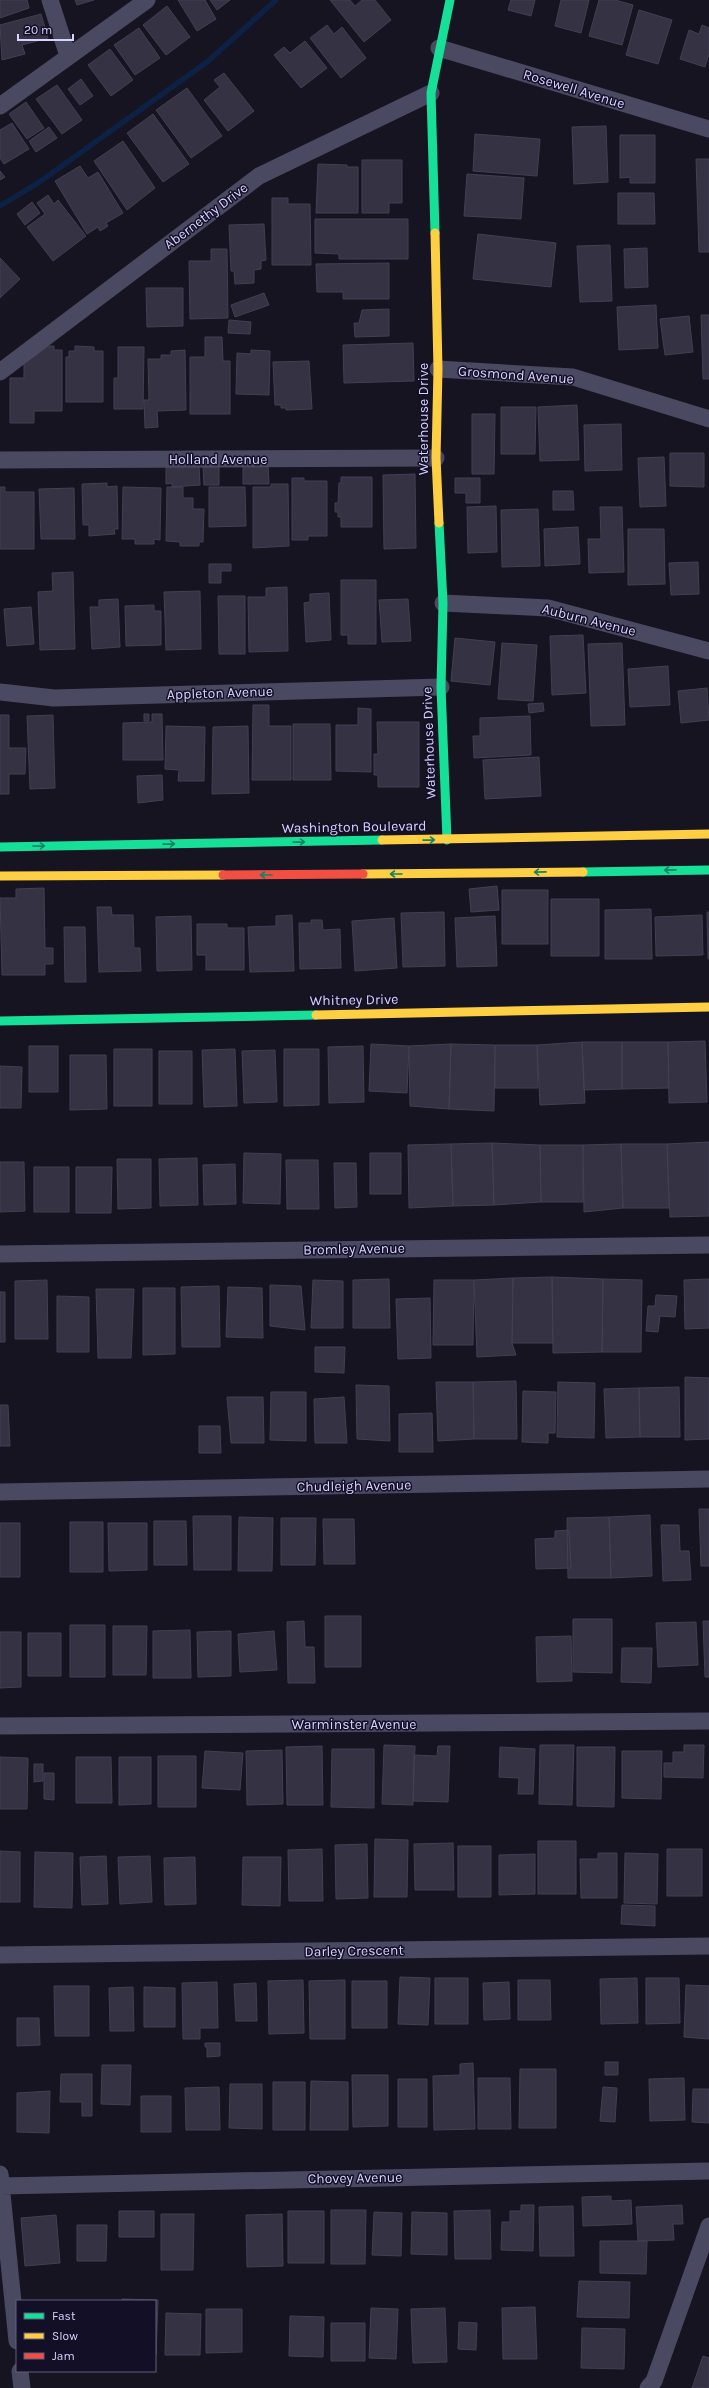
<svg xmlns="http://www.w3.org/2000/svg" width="709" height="2388" font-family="Karla,sans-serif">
  <rect width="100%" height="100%" fill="#161421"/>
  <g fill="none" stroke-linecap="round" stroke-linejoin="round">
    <path stroke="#0d2144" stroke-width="5.5" d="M0,206l38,-23 169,-121 69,-62"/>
  </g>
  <path fill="#343243" stroke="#433f54" d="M0,0h27l2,8 -29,10z
    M75,0h19l-17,5z
    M178,0h27l11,19 -19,12z
    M210,0h20l-13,10z
    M330,0h20l5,6 7,-6h13l16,20 -27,22z
    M511,0h24l-4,16 -23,-6z
    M561,0h28l-8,33 -26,-7z
    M599,0h16l18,5 -11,40 -33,-9z
    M167,6l23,31 -24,18 -23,-30z
    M639,10l33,10 -14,44 -32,-9z
    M41,14l7,24 -26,7 3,9 -23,6 -2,-35z
    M327,25l7,9 8,-7 24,31 -25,20 -31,-40z
    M702,25l7,3v26l-4,13 -25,-8 9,-29 10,4z
    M139,28l21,30 -25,17 -21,-30z
    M305,41l22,27 -26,20 -27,-33 10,-8 6,6z
    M110,49l23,31 -22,16 -23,-31z
    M224,73l30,38 -26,20 -24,-31 16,-13 -6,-7z
    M81,79l12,17 -13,9 -12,-16z
    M57,85l25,35 -20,14 -26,-35z
    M187,88l35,48 -31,22 -35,-48z
    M26,102l18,26 -17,11 -18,-25z
    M153,114l36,50 -26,18 -36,-49z
    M12,123l17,26 -25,15 -4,-6v-28z
    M606,126l2,56 -34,2 -2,-57z
    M49,127l8,11 -21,14 -7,-11z
    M475,134l65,5 -3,37 -64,-5z
    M620,135h35v48h-25v-6l-10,1z
    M123,141l32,47 -28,22 -33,-49z
    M696,159h13v93h-10z
    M362,160h40v43h-13v10h-27z
    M318,164l29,1v2h11v46h-42z
    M80,166l8,12 10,-6 25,41 -17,10 2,3 -8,5 -2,-4 -11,7 -32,-53z
    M0,171l5,6 -5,3z
    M467,174l57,4 -3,41 -57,-3z
    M618,193h36l1,31h-37z
    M48,195l6,9 4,-4 28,36 -33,25 -26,-34 18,-13 -8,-11z
    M272,198h16v6h22l1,61h-39z
    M32,202l8,11 -15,12 -8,-11z
    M315,219h93v40h-69v-5l-24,-1z
    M264,224l2,36 -5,1v8l-7,1v13l-19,1 -1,-13h-3l-2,-46z
    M478,234l78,9 -5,44 -78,-8z
    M610,245l2,56 -32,1 -3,-56z
    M647,248l1,39 -23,1 -1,-39z
    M211,249h16l1,69 -38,1 -1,-58h22z
    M0,258l20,21 -20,19z
    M389,263v36h-46v-7h-26l-1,-28z
    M146,288h37v38l-36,1z
    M264,293l5,12 -34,12 -4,-12z
    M656,305l2,43 -39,2 -2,-43z
    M389,309v27l-34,1 -1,-14h5l3,-13z
    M701,315h8v64h-6z
    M689,316l4,36 -28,3 -5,-36z
    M229,320l22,2 -1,12 -22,-1z
    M205,337h17l1,24h7v53h-40v-57h15z
    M413,343l1,38 -70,2 -1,-38z
    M37,346h17v4h8v61h-28v12h-24v-45h14v-23h13z
    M75,346l19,1v4h9v51h-37v-45h3v-6h6z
    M118,347h26l-1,62h-29v-31h4z
    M185,350l1,60 -29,1 1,16 -13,1 -1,-28h5l-1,-41h13v-4h10v-4z
    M251,350l19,1 -1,44 -33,-1 1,-41 14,1z
    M309,361l3,48 -26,1v-2h-5v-3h-6l-2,-43z
    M577,405l2,55 -39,1 -2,-54z
    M501,407h35l-1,47h-34z
    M472,414h23l-1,60h-22z
    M621,424l1,46 -37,1 -1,-46z
    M670,453h34v34l-34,-1z
    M664,457l2,49 -26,1 -2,-49z
    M243,464h25l1,20h-26z
    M199,465l1,20 -28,2v-4l-6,1v-17z
    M203,467h16v18h-15z
    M415,474l1,74 -32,1 -1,-74z
    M341,477h31v50h-31v-10h-3v-5h-3v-9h3l1,-20h2z
    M292,478h12v3h23v55h-19v4h-16z
    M455,478h25v25h-14v-10h-11z
    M107,483v4l10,-1 1,43h-4l1,5 -26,2v-11h-6l-1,-41z
    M271,484h17l1,62 -36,2v-61h18z
    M0,487h5v5h29v57h-34z
    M123,487l38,1 -1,52 -6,-1v5h-19v-5h-13z
    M167,487h16v11h10v11h11l-1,33h-4v4h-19v-4l-14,-1z
    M209,487h36l1,39 -37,1z
    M74,488l1,51h-34l-2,-50z
    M553,491h20l1,19h-21z
    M496,506l1,46 -29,1 -1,-46z
    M600,507h22l2,65 -35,1 -1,-34h13z
    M538,509l2,57 -38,1 -1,-57z
    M578,527l2,37 -35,2 -1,-37z
    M628,529h36l1,55 -37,1z
    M698,562l1,32 -28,1 -2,-32z
    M209,564h22v7h-10v12h-12z
    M73,572l2,77 -35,1 -2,-58 15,-1 -1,-18z
    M341,580h35v64h-28v-9h-7z
    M287,587l1,64 -39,1 -1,-55h18v-9z
    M200,591l1,58 -35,1 -2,-58z
    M329,593l2,47 -25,2 -2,-39 6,-1v-8z
    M218,596h27v58h-26z
    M118,599l2,48 -28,2 -2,-42h9v-7z
    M408,599l3,42 -29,1 -3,-42z
    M154,605v6h7v34l-35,1 -1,-40z
    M31,607l3,37 -27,2 -3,-37z
    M583,635l3,58 -34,2 -2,-59z
    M455,638l40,4 -5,43 -39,-4z
    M502,643l35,2 -4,56 -35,-2z
    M622,643l3,82 -34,1 -3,-82z
    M668,666l2,39 -40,2 -2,-38z
    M707,688l2,32 -28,3 -3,-32z
    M543,703l1,8 -15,2 -1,-9z
    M253,705h16v21h22v54h-39z
    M358,708l13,1v63l-35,-1v-46h22z
    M144,714h5v7h-5z
    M152,714h10l1,46h-40v-37l29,-1z
    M0,715h9v33h17l-1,26h-16v20h-9z
    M53,715l2,73 -25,1 -3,-73z
    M530,716l1,39 -57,3 -1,-22h7v-18z
    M377,722h42v65h-41v-12h-4v-21h4z
    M293,724h37l1,56h-38z
    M166,726l39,1 -1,54h-26l1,-11 -14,-1z
    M248,726l1,67 -37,1 1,-67z
    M539,757l2,39 -56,3 -2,-39z
    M162,775l1,25 -25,3 -1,-27z
    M497,886l2,24 -28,2 -2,-23z
    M44,888l1,60h8v16h-8v11h-43l-2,-77h16v-9z
    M502,890h46v54h-46z
    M551,899h48v57h-48z
    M97,907h14l1,8h21l1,33h6l1,23 -42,1z
    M651,909l1,50h-47v-49z
    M444,912l1,54 -42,1 -2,-54z
    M707,912h2v47h-1z
    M292,915l2,56 -44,1 -2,-45 28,-1v-10z
    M702,915l1,40 -47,1 -1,-39z
    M191,916l1,54 -35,1 -1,-54z
    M495,916l2,50 -40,1 -2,-49z
    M394,918l3,50 -42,3 -3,-50z
    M311,920h11l1,10 17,-1 1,39 -41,1 -1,-46h12z
    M197,924h30v4h17v42h-38v-15h-9z
    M64,927h21l1,55h-21z
    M705,1041l2,61 -38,1 -1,-61z
    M582,1042l3,61 -45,2 -3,-60z
    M582,1042h40v47l-38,1z
    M622,1042h46l1,46 -47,1z
    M371,1044l38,2 -2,47 -38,-2z
    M451,1044l-2,65 -39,-3 -1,-60z
    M451,1044l44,1 -1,66 -45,-2z
    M495,1045h42l1,43h-43z
    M29,1046h29v46h-29z
    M363,1046l1,56 -35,1 -1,-56z
    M114,1049h38v57h-38z
    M235,1049l2,57 -33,1 -2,-57z
    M284,1049h35v56l-35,1z
    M275,1050l2,52 -33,1 -2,-52z
    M159,1051h33v53h-33z
    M70,1055h36l1,54 -37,1z
    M0,1066l22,1 -1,41h-21z
    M709,1142v74l-39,1 -3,-73z
    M492,1143l2,62 -41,1 -2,-62z
    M492,1143l48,2 1,57 -47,3z
    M451,1144l2,62 -44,2 -1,-63z
    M621,1144l2,64 -39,4 -1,-67z
    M621,1144h46l2,64h-46z
    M540,1145h43v57h-42z
    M244,1153l37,1 -1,50 -37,-1z
    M370,1153h31v41h-31z
    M197,1158l1,47 -38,1 -1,-47z
    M117,1159h34v49l-33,1z
    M286,1160h32l1,49h-32z
    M0,1162h24l1,49 -25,1z
    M334,1163h22l1,44 -22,1z
    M235,1164l1,40 -32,1 -1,-40z
    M34,1167h35v45h-35z
    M76,1167h36l-1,46h-35z
    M552,1277l1,66h-41l1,-65z
    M552,1277l51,2 -1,73 -49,1z
    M513,1278l-1,65 4,12 -39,2 -3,-77z
    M389,1279l1,49h-37v-48z
    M603,1279l39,1 -1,72h-39z
    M709,1279v49l-24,1 -1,-49z
    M47,1280l1,59h-33v-58z
    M313,1280l30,1v47h-32z
    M434,1280h40l-1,65h-40z
    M270,1285l31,1 4,44 -35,-4z
    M219,1286l1,61h-38l-1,-60z
    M228,1287l34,1 1,50 -37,-1z
    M143,1288h32v66l-32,1z
    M96,1289h38l-3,69h-33z
    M0,1292h5v50h-5z
    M656,1295l21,1 -2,21 -15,-1 -2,16 -12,-1 2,-25h7z
    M57,1296l32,1v55h-32z
    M430,1298l1,60 -33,1 -2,-60z
    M315,1347h30l-1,26 -29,-1z
    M685,1377l24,1v61l-24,1z
    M516,1381l1,58h-43l-1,-57z
    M436,1382h37l1,57 -36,2z
    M558,1382l37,1 -1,55 -37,-1z
    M356,1385l33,1 1,55 -33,-2z
    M679,1387l1,50h-40l-1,-49z
    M639,1388l1,49 -34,1 -2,-49z
    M523,1391l33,1 -1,41h-7v10l-26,-1z
    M271,1392h35v49l-36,-1z
    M227,1397h36l1,46h-33z
    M344,1397l3,46h-32l-1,-44z
    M0,1405h8l2,41h-10z
    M432,1413l1,39h-34v-38z
    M199,1426h21l1,27h-22z
    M699,1509h10v57h-8z
    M650,1515l2,61 -41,2 -2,-61z
    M193,1516h38v54h-37z
    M239,1517l34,1 -1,53h-34z
    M609,1517l2,61h-43l-1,-60z
    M281,1518h35l-1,47h-34z
    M323,1519h31l1,45h-31z
    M154,1521h32l1,44h-33z
    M70,1522h33v50h-33z
    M0,1523h20v54h-20z
    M108,1523h39v47l-38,1z
    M661,1525h18l1,26h9l2,29 -28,1z
    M569,1530l2,38 -35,1 -1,-30 20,-1v-7z
    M325,1616h36v51h-36z
    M573,1619h39v54l-39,-1z
    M304,1621l1,26h9l1,36h-27l-1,-61z
    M703,1621h6v56h-4z
    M696,1622l2,43 -40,2 -2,-44z
    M70,1625h35v52h-35z
    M113,1626h34l-1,49h-33z
    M190,1630l1,48h-38v-47z
    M231,1631v45l-33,1 -1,-45z
    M274,1631l3,39 -37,2 -2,-38z
    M0,1632h21v55l-21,1z
    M28,1633h33v43h-33z
    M571,1636l1,45 -35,1 -1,-45z
    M622,1648h30l-1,35 -30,-1z
    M384,1745l31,1 -2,59 -31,-1z
    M540,1745h34l-2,60 -33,-1z
    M684,1745h20l-1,33 -39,-1v-14h9v-11h11z
    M322,1746l1,59h-36l-1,-58z
    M438,1746h12l-2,56 -35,-1 1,-46 23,1z
    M500,1747l35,2 -2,45h-15l1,-16 -20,-1z
    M577,1747h38l-1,60 -37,-1z
    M332,1749h42v59l-43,-1z
    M282,1750l1,54 -36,1 -1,-54z
    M205,1751l38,2 -3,37 -38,-2z
    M622,1751h40l-1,48 -39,-1z
    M158,1756h38v51h-38z
    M0,1757l28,1 -1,51h-27z
    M76,1757h35l1,46h-36z
    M119,1757h32v47l-32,1z
    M34,1764h9v17l-9,1z
    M44,1773h10v27l-10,-1z
    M375,1839l33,1 -1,57h-33z
    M538,1841h38v53h-38z
    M453,1843l1,47h-39l-1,-46z
    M367,1844l1,54 -32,1 -1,-54z
    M458,1846h33v51h-33z
    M322,1849l1,52h-34l-1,-51z
    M667,1849h35v47h-35z
    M0,1851l20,1v50h-20z
    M35,1852l38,1 -1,55 -38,-1z
    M598,1853h19v45h-36l-1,-39h18z
    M625,1853l33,1 -1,50 -33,-1z
    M535,1854v40l-36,1v-40z
    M106,1856l2,48 -26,1 -2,-48z
    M150,1856l2,46 -32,2 -2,-47z
    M195,1857l1,47 -31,1 -1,-47z
    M243,1857h38l-1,49 -38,-1z
    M622,1905l33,1v20l-34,-2z
    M400,1977l30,1 -2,47 -30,-1z
    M435,1978h33v46h-33z
    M637,1978l1,45 -37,1 -1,-45z
    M646,1978h33l1,45 -34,1z
    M303,1980l1,53 -35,1 -1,-53z
    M345,1980v59h-35l-1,-58z
    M518,1980h32l1,40h-33z
    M352,1981h35v47h-35z
    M217,1982l1,46h-18v11h-17l-1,-56z
    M509,1982l1,37 -26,1 -1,-37z
    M256,1983l1,38h-21l-2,-37z
    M686,1985l23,1v53l-25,-2z
    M54,1986h35v50h-34z
    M133,1987l1,44h-24l-1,-43z
    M144,1987l31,1v39h-31z
    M17,2018h22l1,27 -23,1z
    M205,2043h15v13l-13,1v-10h-2z
    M605,2062h13v13h-13z
    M473,2063l2,66 -41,1 -1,-54 27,-1v-11z
    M102,2065h29l-1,40 -29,-1z
    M520,2069h36v59h-37z
    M61,2074h31v42h-10v-14h-22z
    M352,2075h36v51l-35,1z
    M478,2078h32l1,51h-33z
    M684,2078l1,42 -35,1 -1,-42z
    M398,2079h29v48h-29z
    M311,2081l37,1v48h-38z
    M273,2082h32v48h-32z
    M230,2084h32v45l-33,-1z
    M219,2087l1,43h-34l-1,-42z
    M603,2087l14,1 -2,34 -15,-1z
    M693,2089h16v34l-17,-1z
    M50,2091l-1,42 -32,-1v-39z
    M141,2096h30v36h-30z
    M611,2196v5l20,-1 1,24 -49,2 -1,-29z
    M521,2205h13l-1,46 -32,-1 1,-28h8v-11h11z
    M682,2205l1,19h-10l1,16 -36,1 -2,-34z
    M573,2206l1,50h-34l-1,-49z
    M331,2210h35l-1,54h-34z
    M490,2210l1,49h-36l-1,-48z
    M119,2211h35v26h-35z
    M288,2211h36v52h-36z
    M374,2212l28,1 -1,43 -29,-1z
    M412,2212l35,1v42l-36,-1z
    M161,2214h33l-1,56h-32z
    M282,2214l1,52 -36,1 -1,-52z
    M56,2215l4,48 -35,3 -4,-48z
    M77,2225h30l-1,36h-29z
    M600,2241h47l-1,33 -46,-1z
    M579,2281l51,1 -1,36 -52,-1z
    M122,2299l36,1 -2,55 -1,-54h-33z
    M535,2307l2,52h-34l-1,-51z
    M371,2308l27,1 -2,50 -27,-1z
    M445,2308l2,54 -34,1 -2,-54z
    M206,2309h36v43l-36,1z
    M166,2313l35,1 -1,41h-35z
    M290,2316l34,1 -1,40 -34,-1z
    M459,2322l18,1 -1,27 -18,-1z
    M331,2323h34v38h-34z
    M582,2328l43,1 -1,40 -43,-1z
    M703,2356l6,2v30h-17z"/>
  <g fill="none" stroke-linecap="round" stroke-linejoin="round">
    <path stroke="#4a4962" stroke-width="17" d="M50,0l18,56
      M439,48l270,81
      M0,106l147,-106
      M438,369l135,8 136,42
      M0,372l259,-196 172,-83
      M0,460l436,-2
      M443,603l105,5 161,43
      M0,692l54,6 387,-11
      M0,1254l709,-9
      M0,1492l709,-13
      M0,1726l709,-5
      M0,1955l709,-9
      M0,2174l17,167
      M1,2186l708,-15
      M20,2371l2,17
      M648,2388l6,-7 55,-155"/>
    <path stroke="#16e098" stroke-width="9" d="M435,233l-4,-140 19,-93
      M439,523l4,80 -2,84 6,153
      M0,847l382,-7
      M583,872l126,-2
      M0,1021l316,-6"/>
    <path stroke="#ffcf43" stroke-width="9" d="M435,233l3,136 -2,89 3,65
      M382,840l327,-6
      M363,874l220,-2
      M0,876l223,-1
      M316,1015l393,-8"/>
    <path stroke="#f24e42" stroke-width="9" d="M223,875l140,-1"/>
  </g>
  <defs><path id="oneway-shaft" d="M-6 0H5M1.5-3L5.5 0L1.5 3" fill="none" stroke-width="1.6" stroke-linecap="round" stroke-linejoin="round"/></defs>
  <g stroke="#158265">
    <use href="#oneway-shaft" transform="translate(429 840) rotate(-1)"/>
    <use href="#oneway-shaft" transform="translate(299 842) rotate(-1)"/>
    <use href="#oneway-shaft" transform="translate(169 844) rotate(-1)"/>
    <use href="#oneway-shaft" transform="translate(39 846) rotate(-1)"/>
    <use href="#oneway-shaft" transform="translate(670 870) rotate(179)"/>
    <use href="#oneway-shaft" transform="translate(540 872) rotate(179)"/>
    <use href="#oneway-shaft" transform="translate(396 874) rotate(180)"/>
    <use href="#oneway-shaft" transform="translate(266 875) rotate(180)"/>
  </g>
  <g text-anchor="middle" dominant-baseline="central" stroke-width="3" stroke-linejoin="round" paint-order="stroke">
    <g font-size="14" fill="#d9d4ff" stroke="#130f26">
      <text transform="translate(574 89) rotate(17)">Rosewell Avenue</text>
      <text transform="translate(206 216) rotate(-37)">Abernethy Drive</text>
      <text transform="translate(516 375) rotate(4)">Grosmond Avenue</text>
      <text transform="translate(423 419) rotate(-90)">Waterhouse Drive</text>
      <text x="218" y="459">Holland Avenue</text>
      <text transform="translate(589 620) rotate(14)">Auburn Avenue</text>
      <text transform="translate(220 693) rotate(-2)">Appleton Avenue</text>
      <text transform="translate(429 743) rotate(-92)">Waterhouse Drive</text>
      <text transform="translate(354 827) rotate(-1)">Washington Boulevard</text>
      <text transform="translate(354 1000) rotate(-1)">Whitney Drive</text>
      <text transform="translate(354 1249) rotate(-1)">Bromley Avenue</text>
      <text transform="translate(354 1486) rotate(-1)">Chudleigh Avenue</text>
      <text x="354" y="1724">Warminster Avenue</text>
      <text transform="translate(354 1951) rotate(-1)">Darley Crescent</text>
      <text transform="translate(355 2178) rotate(-1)">Chovey Avenue</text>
    </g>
  </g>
  <rect x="16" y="2300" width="140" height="72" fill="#130f26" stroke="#625e7d"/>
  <rect x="24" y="2313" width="20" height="6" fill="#16e098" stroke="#625e7d"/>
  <text x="52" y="2320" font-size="12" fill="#d9d4ff">Fast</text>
  <rect x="24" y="2333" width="20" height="6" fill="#ffcf43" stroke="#625e7d"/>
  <text x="52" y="2340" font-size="12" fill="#d9d4ff">Slow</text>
  <rect x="24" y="2353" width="20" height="6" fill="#f24e42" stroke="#625e7d"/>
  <text x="52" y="2360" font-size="12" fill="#d9d4ff">Jam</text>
  <path d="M18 34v6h55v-6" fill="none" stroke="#d9d4ff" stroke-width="2"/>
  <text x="24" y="34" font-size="12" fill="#d9d4ff" stroke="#130f26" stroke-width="3" paint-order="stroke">20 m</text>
</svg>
